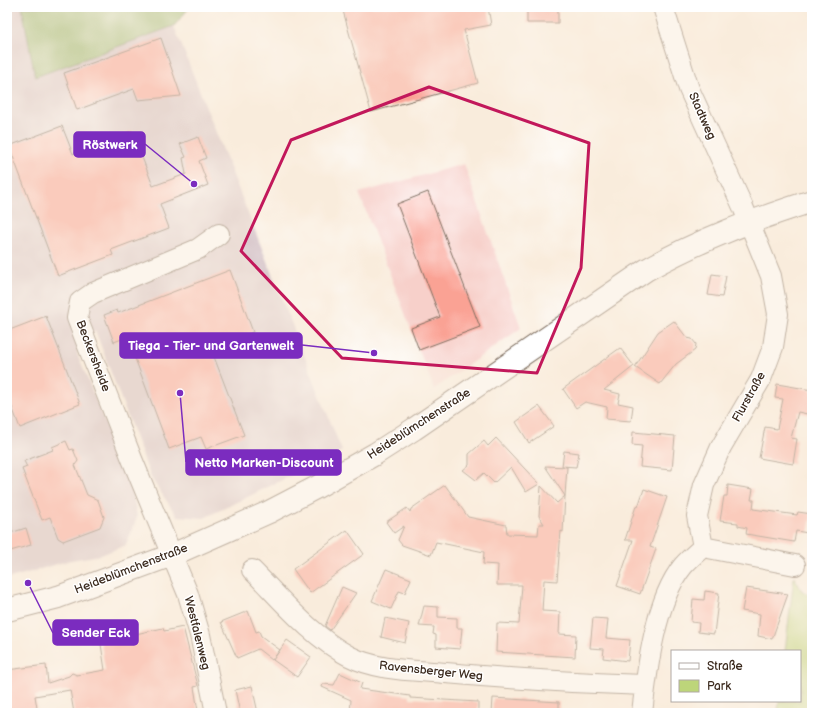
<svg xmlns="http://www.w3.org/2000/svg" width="819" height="720" font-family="'Balsamiq Sans',sans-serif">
  <rect width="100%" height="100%" fill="#fff"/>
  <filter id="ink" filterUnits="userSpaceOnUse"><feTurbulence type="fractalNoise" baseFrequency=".025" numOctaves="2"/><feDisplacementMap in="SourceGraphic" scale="8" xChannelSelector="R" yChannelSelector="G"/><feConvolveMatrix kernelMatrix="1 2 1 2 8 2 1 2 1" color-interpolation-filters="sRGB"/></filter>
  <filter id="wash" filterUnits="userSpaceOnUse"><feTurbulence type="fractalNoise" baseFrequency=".012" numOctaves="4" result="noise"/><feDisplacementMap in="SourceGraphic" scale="16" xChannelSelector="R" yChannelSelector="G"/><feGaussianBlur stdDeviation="0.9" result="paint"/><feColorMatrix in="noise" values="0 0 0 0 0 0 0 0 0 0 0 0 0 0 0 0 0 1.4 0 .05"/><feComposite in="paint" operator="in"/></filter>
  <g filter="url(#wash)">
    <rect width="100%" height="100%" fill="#f9ecdc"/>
    <path fill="#f7d0ca" d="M464,164l57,164 -87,61 -75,-196z"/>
    <path fill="#d2bec2" d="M7,7h15l13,70 139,-51 168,425 -138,67 -27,-2 -26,-38 -56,-148 -18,23 55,136 5,28 -11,28 -25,10 -30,5 -64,19z"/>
    <path fill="#bdd57a" stroke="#7c804c" d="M794,577l8,14 10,5v117h-34l1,-12h21v-50h-15z"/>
    <path fill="#96b66a" stroke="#687044" d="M22,7h168l-16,19 -139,51z"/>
    <g id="blocks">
      <path fill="#faa294" d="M342,7h146l3,18 -27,5 14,53 -107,29z
        M527,7h31v16h-31z
        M161,38l20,58 -43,4 -4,-11 -57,21 -13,-37z
        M62,126l11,28 59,-23 21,55 33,-12 -3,-16 3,-1 -6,-13 18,-7 8,21 -7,3 9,24 -48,19 9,24 -58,22 2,5 -55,21 -49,-130z
        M428,192l52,135 -61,23 -8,-22 29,-11 -43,-113z
        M230,270l23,62 -42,17 33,86 -38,14 -5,-12 -32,12 -42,-112 -13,5 -10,-27 13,-5 1,3z
        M712,274l14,2 -4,21 -14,-2z
        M46,316l34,88 -60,24 -13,-34v-63z
        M674,321l13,17 5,1 4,5 -1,6 -19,14 -16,20 -25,-17 23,-35z
        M620,348l14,18 -30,24 16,4 -2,9 15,3 -2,15 -25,-2 1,-12 -22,-5 -9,6 -13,-19z
        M777,384l35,6v25l-14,-3 -7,26 6,1 -4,25 -34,-6 6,-31 12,2 6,-30 -8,-1z
        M539,406l15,20 -25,17 -13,-21z
        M633,432l42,4 -3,34 -32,-3 2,-21 -10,-1z
        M496,438l14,15 29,31 -13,8 -15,-25 -17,16 -10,-10 -8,7 -13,-10 6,-5v-11l15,-13 4,5z
        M66,441l4,9 3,-1 5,12 -3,4 12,30 11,5 6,17 -4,10 -37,14 -5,-3 -8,-21 -8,3 -20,-51 5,-2 -3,-6 29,-11 -1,-3z
        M564,451l15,2 -3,14 -14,-1z
        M545,466l22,1 -2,29z
        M445,485l23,32 38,8 1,9 31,1 1,-11h5l-5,-8 2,-30 16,17 8,-7 -2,36 -2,-1 -4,50 -13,-1 -2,31 18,1 -1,22 17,1 -1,22 -79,-5 1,-29 22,1 3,-39h-25l1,-20 -15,-1 1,-12 -48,-10 -5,13 -29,-10 -4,-5 6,-14 -10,7 -8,-11 21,-14 3,4 1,-3z
        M728,485l25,4 -2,11h3l-1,9 44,6 1,-3 14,2 -4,19 -12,-2 -2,11 -48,-8 1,-6 -9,-2v-3l-18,-2 4,-25h3z
        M644,489l23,8 -17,50 6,2 -16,45 -23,-8 16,-46h-8l11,-34 2,1z
        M26,528l5,17 -24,7v-18z
        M347,530l17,24 -54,39 -17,-24z
        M386,569l25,10 -6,14 -6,-2 -8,18 -19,-8z
        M342,587l14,6 -26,37 -5,-4z
        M746,588l42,6 -16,45 -14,-3 2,-22 -18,-3z
        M705,591l14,2 -5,41 -16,-2 1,-9 -8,-1 2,-23 11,1z
        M424,606l14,1v10l19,1v10h5l-2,21 -24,-2v-12l-3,-1 1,-7 -15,-1z
        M248,611l8,21 3,-1 2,5 19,14 -8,10 -14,-11 -21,9 -16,-36z
        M385,618l24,5 -4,20 -24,-6z
        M593,618l15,1 -2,19 24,2 -2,21 -25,-3 1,-9 -14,-1z
        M183,627l15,59 -4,1 4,24 -8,2h-116l-4,-23 -35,6 2,12 -29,4 -1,-42 39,-5 2,18 21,-7 3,-3 5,2 28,-5 -5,-32 31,-3 32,-7 1,3z
        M287,640l24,17 -14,20 -24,-17z
        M340,673l22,10 -2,6 50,7v2l68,4v11h-128l1,-13 -29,-13 1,-3 11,1z
        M252,686l6,27h-18l-5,-23z
        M493,698l66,4v11h-67z"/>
    </g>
  </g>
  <g filter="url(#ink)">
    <use href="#blocks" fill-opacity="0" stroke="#7e6e60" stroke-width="1"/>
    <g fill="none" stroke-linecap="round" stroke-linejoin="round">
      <g stroke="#7e6e60" stroke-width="22">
        <path id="minor" d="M663,7l26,82 54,118 28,69 7,38 -5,33 -12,32 -40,68 -17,38 -7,31 6,31
          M703,547l92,18
          M252,570c30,30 59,66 97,86 29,15 65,14 97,17 67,6 133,10 199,12
          M216,713l-16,-78 -12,-41 -56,-135 -55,-141 3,-16 13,-9 105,-44 21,-15
          M642,713c5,-43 13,-113 41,-147 6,-7 13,-13 20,-19"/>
      </g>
      <g stroke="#7e6e60" stroke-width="24">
        <path id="tertiary" d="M7,610l51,-13 114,-42 97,-43 48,-25 58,-33 39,-25 232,-159c55,-31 107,-50 166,-69"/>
      </g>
      <use href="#minor" stroke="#fff" stroke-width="20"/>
      <use href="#tertiary" stroke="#fff" stroke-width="22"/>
    </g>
  </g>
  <path d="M0 0H819V720H0ZM429,87l160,56 -8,125 -44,105 -195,-15 -101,-107 50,-111z" fill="#f9ecdc" fill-opacity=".55" fill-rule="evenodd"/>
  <path fill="none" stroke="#c2185b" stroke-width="3" stroke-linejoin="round" d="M429,87l160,56 -8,125 -44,105 -195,-15 -101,-107 50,-111z"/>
  <g text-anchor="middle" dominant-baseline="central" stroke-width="3" stroke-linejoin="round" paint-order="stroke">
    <g font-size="12" fill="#3b2a1e" stroke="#fff">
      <text transform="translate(702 116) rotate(66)">Stadtweg</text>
      <text transform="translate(93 356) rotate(69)">Beckersheide</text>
      <text transform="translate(749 397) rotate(-61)">Flurstraße</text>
      <text transform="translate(419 424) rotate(-33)">Heideblümchenstraße</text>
      <text transform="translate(131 569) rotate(-21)">Heideblümchenstraße</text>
      <text transform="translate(197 633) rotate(76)">Westfalenweg</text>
      <text transform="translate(431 671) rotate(6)">Ravensberger Weg</text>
    </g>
  </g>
  <path fill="none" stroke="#7b2cbf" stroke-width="1.5" d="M194 184L145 144M374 353L302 345M180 393L186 462M28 583L53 633"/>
  <g fill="#7b2cbf" stroke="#fff" stroke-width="1.5">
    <circle cx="194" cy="184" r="4"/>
    <circle cx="374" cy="353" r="4"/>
    <circle cx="180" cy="393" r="4"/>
    <circle cx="28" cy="583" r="4"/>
  </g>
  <g fill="#7b2cbf" stroke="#7b2cbf" stroke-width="1.5">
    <rect x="74" y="132" width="71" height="25" rx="4"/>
    <rect x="120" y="333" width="182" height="25" rx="4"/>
    <rect x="186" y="450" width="155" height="25" rx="4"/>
    <rect x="53" y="620" width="85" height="25" rx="4"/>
  </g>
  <g font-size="13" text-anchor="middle" font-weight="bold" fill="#fff">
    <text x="110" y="149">Röstwerk</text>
    <text x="211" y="350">Tiega - Tier- und Gartenwelt</text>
    <text x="264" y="467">Netto Marken-Discount</text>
    <text x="96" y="637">Sender Eck</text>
  </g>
  <rect width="819" height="720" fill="none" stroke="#fff" stroke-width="24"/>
  <rect x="671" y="650" width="130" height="52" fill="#ffffff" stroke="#b1aaa5"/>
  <rect x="679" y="663" width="20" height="6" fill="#ffffff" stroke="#b1aaa5"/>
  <text x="707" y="670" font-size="12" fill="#3b2a1e">Straße</text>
  <rect x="679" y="680" width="20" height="12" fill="#bdd57a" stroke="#b1aaa5"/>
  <text x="707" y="690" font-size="12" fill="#3b2a1e">Park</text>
</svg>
